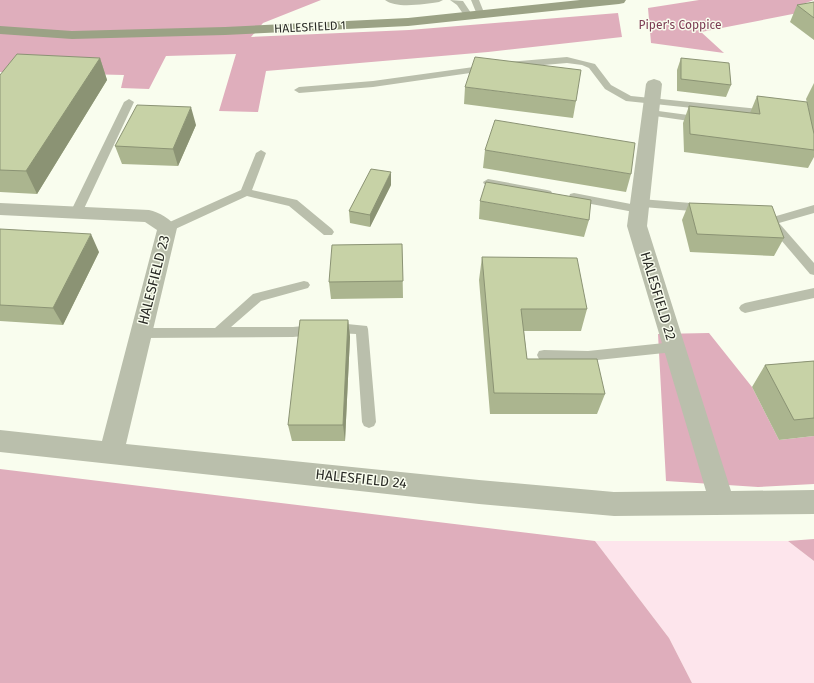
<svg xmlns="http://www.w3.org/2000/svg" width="814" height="683" font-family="'Fira Sans',sans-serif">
  <rect width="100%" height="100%" fill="#f9fdee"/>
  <path fill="#fde5ec" d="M595,541h193l26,20v122h-122l-23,-45z"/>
  <path fill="#dfaebc" d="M0,0h321l-58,23 -12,14 158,-7 209,-17 4,24 -134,15 -222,19 -8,41 -39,-1 17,-57 -70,2 -17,33 -28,-1 3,-13 -124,-3z
    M699,0h115l-14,5 8,6 -107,21 23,21 -73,-10 -3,-35z
    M709,333l43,54 27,53 35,-4v48l-56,3 -92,-6 -8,-147z
    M0,469l595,72 74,97 23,45h-692z
    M814,539v22l-26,-20z"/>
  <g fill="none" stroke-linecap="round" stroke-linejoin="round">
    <path fill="#babfac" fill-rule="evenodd" d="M385,0h58l-4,2c-14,2 -43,7 -54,-2z
      M450,0l13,1 10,15 -1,2h-6l-9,-13z
      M471,0h8l6,15 -1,2h-6z
      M567,57l28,7 16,21 20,11 138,14 5,3 -5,3 -143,-15 -21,-12 -16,-21 -7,-3 -15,-2 -60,5 -4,-3 4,-3z
      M488,65l3,1 1,2 -1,2 -118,17 -74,6 -5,-3 5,-3 74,-6z
      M129,99l5,3 -52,111 -2,3h-8l-2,-3 54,-111z
      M651,110l52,7 5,3 -5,3 -55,-8 -2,-2z
      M261,150l5,3 -14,37 45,10 35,29 2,3 -2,3h-8l-35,-29 -42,-10 -76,35h-8l-2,-3 2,-3 78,-35 15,-37z
      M488,179l59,11 4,1 1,2 -1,2 -4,1 -63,-12 -1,-2z
      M574,193l62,12 -1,-2 1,-3 4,-1 64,5 4,1 2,3 -2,3 -4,1 -61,-5 2,2 -2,3 -4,1 -69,-13 -1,-3 1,-3z
      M814,205v8l-35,10 35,40v12l-4,-1 -46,-54 2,-3h7z
      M304,281l4,1 2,3 -2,3 -47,13 -30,26h62l44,-4 30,3 1,3 8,93 -2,4 -5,2 -5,-2 -2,-4 -6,-88 -19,-1 -44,4 -152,1 -5,-1 -1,-4 1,-4 5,-1h74l38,-34z
      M814,288v10l-69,15 -4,-2 -2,-3 2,-3 4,-2z
      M674,342l5,1 2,4 -2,4 -5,1 -86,9 -44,-1 -5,-1 -2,-4 2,-4 5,-1 44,1z"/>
    <path fill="#babfac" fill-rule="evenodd" d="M654,79l6,2 2,3 -15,142 84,265 83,-1v24l-200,2 -135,-12 -479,-52v-22l102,11 55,-211 -12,-8 -145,-7v-12l149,7c10,2 22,9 28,18l-51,216 353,36 135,12 92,-1 -79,-265 19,-142 2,-3z"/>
    <path fill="#9ba285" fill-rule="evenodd" d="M580,0h46l-2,3 -5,1 -211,22 -183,9 -153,4 -72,-5v-8l72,5 153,-4 183,-9z"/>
  </g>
  <path fill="#abb58f" d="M814,2v38l-24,-18 7,-17z
    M100,58l7,22 -70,114 -37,-2v-117z
    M681,58l50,27 -5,12 -49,-6v-21z
    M814,83v74l-6,11 -124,-16 -1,-29 6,-17 61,7 7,-17 52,14 -3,-11z
    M465,87l111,14 -3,17 -109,-14z
    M196,125l-18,41 -56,-2 -7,-18z
    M485,150l146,24 -5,18 -143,-24z
    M391,185l-21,42 -20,-4 -1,-12z
    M480,201l109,19 -5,17 -105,-18z
    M689,203l95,35 -10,18 -84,-4 -8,-32z
    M0,229l99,23 -36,73 -63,-4z
    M402,244l1,54 -72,1 -2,-17z
    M482,257l105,52 -6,22h-57l3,28 78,35 -8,20h-107l-11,-134z
    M348,320l2,17 -5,104h-53l-4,-16z
    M814,361v75l-35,4 -27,-53 13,-22z"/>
  <path fill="#8b9374" d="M100,58l7,22 -70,114 -11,-23z
    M191,107l5,18 -18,41 -5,-17z
    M391,172v13l-21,42v-12z
    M91,234l8,18 -36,73 -10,-17z
    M348,320l2,17 -5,104 -2,-16z"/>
  <path fill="#c7d2a6" stroke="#8b9374" d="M814,2v16l-17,-13z
    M17,54l83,4 -74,113 -26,-1v-95z
    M475,57l106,13 -5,31 -111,-14z
    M681,58l48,5 2,22 -50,-6z
    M757,96l50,6 7,32v16l-124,-16 -1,-28 71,8z
    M137,105l54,2 -18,42 -58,-3z
    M495,120l140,23 -4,31 -146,-24z
    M371,169l20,3 -21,43 -21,-4z
    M486,182l105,18 -2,20 -109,-19z
    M689,203l83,3 12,32 -87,-4z
    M0,229l91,5 -38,74 -53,-3z
    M402,244l1,37 -74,1 3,-37z
    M482,257l95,1 10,51h-66l6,50h70l8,35 -111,-1z
    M300,320h48l-5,105h-55z
    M814,361v57l-20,2 -29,-55z"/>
  <g text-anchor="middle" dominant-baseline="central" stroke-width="3" stroke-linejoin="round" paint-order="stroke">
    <g font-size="12" fill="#7c3d54" stroke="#f9fdee">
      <text x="680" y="25">Piper's Coppice</text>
    </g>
    <g font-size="12" fill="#292a25" stroke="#f9fdee">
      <text transform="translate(310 27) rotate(-3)">HALESFIELD 1</text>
    </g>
    <g font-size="14" fill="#292a25" stroke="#f9fdee">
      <text transform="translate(154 280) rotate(-76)">HALESFIELD 23</text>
      <text transform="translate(658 296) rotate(73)">HALESFIELD 22</text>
      <text transform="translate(361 479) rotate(6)">HALESFIELD 24</text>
    </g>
  </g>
</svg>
